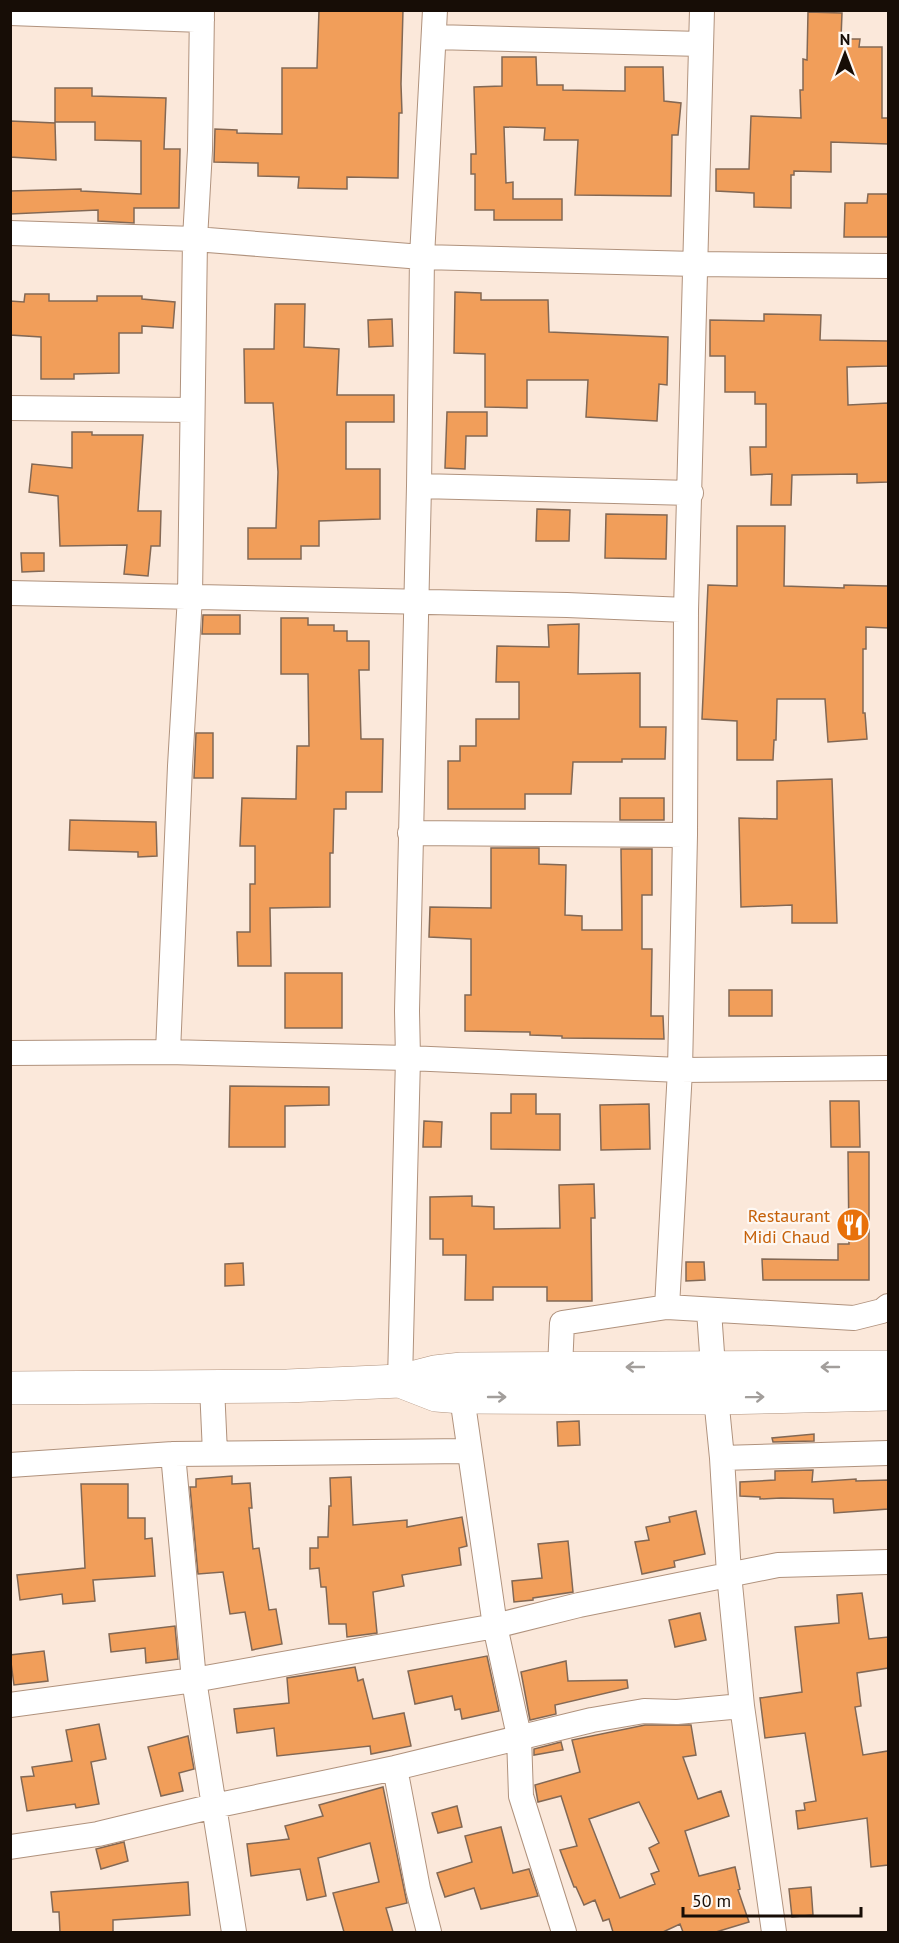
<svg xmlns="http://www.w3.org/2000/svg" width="899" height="1943" font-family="'PT Sans',sans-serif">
  <rect width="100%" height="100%" fill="#fbe8da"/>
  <path fill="#f19e5a" stroke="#836854" stroke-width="1.5" fill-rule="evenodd" d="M319,10h84l-2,74 1,29h-3l-1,65 -51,-1v12l-49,-1 1,-11 -41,-1v-13l-44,-1 1,-33 22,1v3l45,1v-66h35z
    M808,12l34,1 -1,26h19l-1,8h23v71h6v26l-57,-2v30l-37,-1v4h-3v33l-37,-1v-14l-38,-2v-22h33l2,-53 50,2 -1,-28h3v-31l4,1z
    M502,57h34l1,28h26v5l62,1v-24h38l1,34 17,2 -3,32h-6l-1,61 -96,-1 3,-55h-34l1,-12 -41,-1 2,56 7,-1v17h49v21h-68v-10h-19v-36h-4v-20h5l-2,-67 28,-1z
    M55,88h37v8l74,2 -2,51h16l-1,59h-45v15l-36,-2v-11l-88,4v-23l71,-2v2l60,3v-53l-46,-1v-18h-40z
    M10,121l45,2 1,37 -46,-3z
    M868,194h20v43h-44l1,-34h22z
    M455,292l26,1v7h67l1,32 119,5 -1,48 -8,-1 -2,37 -71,-4 2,-37h-61v28l-42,-1v-53l-31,-1z
    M25,294h24v7h48v-5h45v3l33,3 -2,26 -31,-2v7h-23v40l-45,1v5h-33v-42l-31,-2v-34l14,1z
    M275,304h30l-1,43 35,2 -2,46h57v27h-48v47h34v50l-61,2v25h-18v13h-53v-31h28l2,-56 -5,-69h-28l-1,-54h30z
    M764,314l57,1 -1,25 68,1v25l-41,1 1,38 40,-2v79l-31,1v-9l-65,1 -1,30h-20l1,-31 -21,1 -1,-28h16v-43h-11v-12h-30v-36h-15v-36l54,1z
    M392,319l1,27 -24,1 -1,-27z
    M447,412h40v24h-21l-1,33 -20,-1z
    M72,432h20v3h51l-5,76h23l-1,35h-9l-3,30 -24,-2 3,-29 -67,1 -2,-50 -29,-4 3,-28 40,4z
    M537,509l33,1 -1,31h-33z
    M606,514l61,1 -1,44 -61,-1z
    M737,526h48l-1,60 60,2v-3l44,1v42l-22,-1v22h-3v64h2l2,26 -39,3 -3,-43h-48l-1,41h-2l-1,20h-36v-39l-35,-2 6,-134 29,1z
    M21,553h23v18l-22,1z
    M203,615h37v19h-38z
    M281,618h27v7h26v6h13v10h22v29h-10l2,69h22l-1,53h-36v17h-12l-1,44h-3v54l-60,1 1,58h-33l-1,-34h13v-48h5v-38h-15l2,-48 54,1 1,-53h12l-1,-72h-27z
    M579,624l-1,50 62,-1v54h26l-1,32h-43v3h-49l-2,32h-46v15h-77v-48h12v-15h16v-27h43v-37h-23l1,-36 52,1 -1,-22z
    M196,733h17v45h-19z
    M832,779l5,144h-45v-18l-51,2 -2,-89 38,1v-38z
    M620,798h44v22h-44z
    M70,820l86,2 1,34 -19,1v-5l-69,-2z
    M491,848h48v16l27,1 -1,50 17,1v14h40l-1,-81h31v46h-10v54h10l-1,67h12l1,23 -102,-1v-2l-32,-1v-3l-65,-1v-36h6v-56l-42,-2 1,-30 61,1z
    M285,973h57v55h-57z
    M729,990h43v26h-43z
    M230,1086l99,1v18l-44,1v41h-56z
    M511,1094h25v20h24v36l-69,-1v-36h20z
    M830,1101h29l1,46h-29z
    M649,1104l1,45 -49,1 -1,-45z
    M424,1121l18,1 -1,25h-18z
    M848,1152h21v128h-106l-1,-21 76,1v-16h11z
    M594,1184l1,34h-4l1,83h-45v-14h-54v13h-28l1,-45h-23v-16h-13v-42l42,-1v10l22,1v22l66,-1 -1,-43z
    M686,1262h18l1,18 -19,1z
    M243,1263l1,22 -19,1v-22z
    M579,1421l1,24 -22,1 -1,-24z
    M814,1434v7l-41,1 -1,-4z
    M813,1470l-1,12 44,-3v2l32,-1v29l-54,4 -1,-14 -52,-1 -21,1v-2l-20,-1v-14l35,-2v-9z
    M232,1476v8l18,-1 2,25h-3l4,41 6,-1 10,62 7,-1 6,35 -30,6 -7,-38 -15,2 -7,-42 -25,2 -8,-87h6v-8z
    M351,1477l2,48 54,-5v7l55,-10 5,29 -8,2 2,17 -59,10 2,11 -31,6 4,41 -30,4 -1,-13h-17l-3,-37h-5l-2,-19 -9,1v-21h8v-11h10l1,-31h2l-1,-28z
    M81,1484h47v34h17v21l7,-1 3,38 -62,4 2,21 -32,3 -1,-10 -42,6 -3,-25 68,-7z
    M696,1511l9,43 -31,7 1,6 -33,7 -7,-32 14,-2 -3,-13 24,-5 -1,-5z
    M568,1541l5,51 -40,6v2l-19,2 -2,-21 30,-3 -4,-34z
    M862,1593l7,46 19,-2v31l-31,5 4,33 -6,1 8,48 25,-4v114l-17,2 -4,-49 -69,11 -2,-18 9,-1 -1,-7 12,-2 -11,-68 -40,5 -5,-40 42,-6 -7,-65 44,-4 -2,-28z
    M700,1613l6,27 -31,7 -6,-27z
    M175,1626l3,33 -32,4 -1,-15 -34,4 -2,-18z
    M44,1651l4,30 -34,4 -4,-30z
    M487,1656l12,55 -37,8 -2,-10 -5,1 -3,-14 -37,8 -7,-33z
    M566,1661l2,20 59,-1 1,8 -73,17 1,9 -26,6 -9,-48z
    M355,1667l3,14 5,-2 10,40 31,-6 7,33 -40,8 -1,-8 -93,10 -3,-28 -37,5 -3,-24 55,-6 -2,-25z
    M99,1724l7,35 -15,3 8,42 -23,4 -1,-4 -48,7 -6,-34 13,-1 -2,-9 40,-6 -6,-31z
    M645,1725h46l5,30 -13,2 15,42 23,-8 8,25 -44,15 14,45 36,-9 5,22 -2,1 11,32 -33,10h-33l-3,-8 -17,8h-50l-4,-13 -6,2 -8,-21 -11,5 -8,-18h-2l-14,-37 17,-4 -16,-50 -23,6 -3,-17 45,-13 -8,-32zM639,1802l20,41 -10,5 10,23 -8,3 4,10 -35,14 -31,-79z
    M188,1736l6,33 -15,4 4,18 -22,5 -13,-49z
    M561,1742l2,8 -29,5v-6z
    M383,1787l24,116 -21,5 7,24h-49l-11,-39 46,-11 -9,-39 -52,15 8,38 -19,4 -7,-31 -49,7 -4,-32 42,-5 -4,-13 38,-10 -4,-11z
    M457,1806l5,21 -24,6 -6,-20z
    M501,1827l12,46 16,-4 9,27 -57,13 -7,-21 -29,9 -8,-24 35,-11 -7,-26z
    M124,1842l4,19 -27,8 -5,-20z
    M188,1882l2,33 -77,5v12h-53l-1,-20h-6l-2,-20z
    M811,1887l2,28 -21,2 -3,-28z"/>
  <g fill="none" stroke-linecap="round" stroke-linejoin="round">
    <g stroke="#b0927d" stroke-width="26">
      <path id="minor" d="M10,13l192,7
        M434,37l267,7
        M10,233l185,6 227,18 274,7 192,2
        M10,408l181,2
        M419,486l272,7
        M10,593l557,12 119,5
        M410,833l275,2
        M168,1052l12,-286 10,-170 5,-357 5,-89 2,-140
        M10,1053l158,-1 240,6 272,12 208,-2
        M667,1307l13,-237 5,-235 1,-225 16,-600
        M709,1311l4,56 9,91 7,116 13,132 32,226
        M560,1368l2,-45 105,-16 187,11 28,-7 6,-5
        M400,1381l8,-323 -1,-47 12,-525 3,-229 13,-247
        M212,1387l3,66
        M462,1397l33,229 24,110 2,60 43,136
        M722,1458l166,-5
        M10,1465l163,-11
        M10,1705l184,-25 301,-54 84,-21 199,-40 110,-3
        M395,1768l23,121 11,43
        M10,1847l88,-13 116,-28 181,-38 197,-48 52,-9 33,1 65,-6
        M234,1932l-40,-252 -21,-226 295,-3"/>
    </g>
    <g stroke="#b0927d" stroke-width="34">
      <path id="trunk" d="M400,1381l36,14 26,2 254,1 172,-4
        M10,1388l277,-2 113,-5 35,-9 27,-3 426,-2"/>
    </g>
    <use href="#minor" stroke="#fff" stroke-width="24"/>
    <use href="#trunk" stroke="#fff" stroke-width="33"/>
  </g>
  <defs><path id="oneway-shaft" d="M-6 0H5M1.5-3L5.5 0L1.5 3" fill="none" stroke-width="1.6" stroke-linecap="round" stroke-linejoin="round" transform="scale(1.5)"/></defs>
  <g stroke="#a29e9b">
    <use href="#oneway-shaft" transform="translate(635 1367) rotate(180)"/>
    <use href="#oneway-shaft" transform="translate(830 1367) rotate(180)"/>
    <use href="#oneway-shaft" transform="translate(497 1397)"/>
    <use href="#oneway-shaft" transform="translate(755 1397) rotate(-1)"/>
  </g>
  <defs>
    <g id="restaurant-disc" transform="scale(1.725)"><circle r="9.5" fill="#e8710a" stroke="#fef8f3"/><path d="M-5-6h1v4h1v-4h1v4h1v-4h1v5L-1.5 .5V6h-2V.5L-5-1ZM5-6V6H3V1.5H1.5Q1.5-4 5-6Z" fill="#fff"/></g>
  </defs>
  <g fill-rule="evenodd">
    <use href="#restaurant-disc" x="853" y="1225"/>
  </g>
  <g text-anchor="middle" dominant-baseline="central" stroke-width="4.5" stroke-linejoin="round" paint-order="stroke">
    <g font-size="18" fill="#c56008" stroke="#fef8f3" text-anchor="end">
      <text x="830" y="1215">Restaurant<tspan x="830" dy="21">Midi Chaud</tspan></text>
    </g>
  </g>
  <rect width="899" height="1943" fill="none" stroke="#170d06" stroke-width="24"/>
  <g transform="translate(845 54)" stroke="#fef8f3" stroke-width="4.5" paint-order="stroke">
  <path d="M0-4.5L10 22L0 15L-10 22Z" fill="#170d06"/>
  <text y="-9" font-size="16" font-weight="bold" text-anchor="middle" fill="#170d06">N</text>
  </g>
  <path d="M683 1907v9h178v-9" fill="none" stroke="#170d06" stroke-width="3"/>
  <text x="692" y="1907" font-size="18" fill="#170d06" stroke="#fef8f3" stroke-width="4.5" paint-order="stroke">50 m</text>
</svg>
